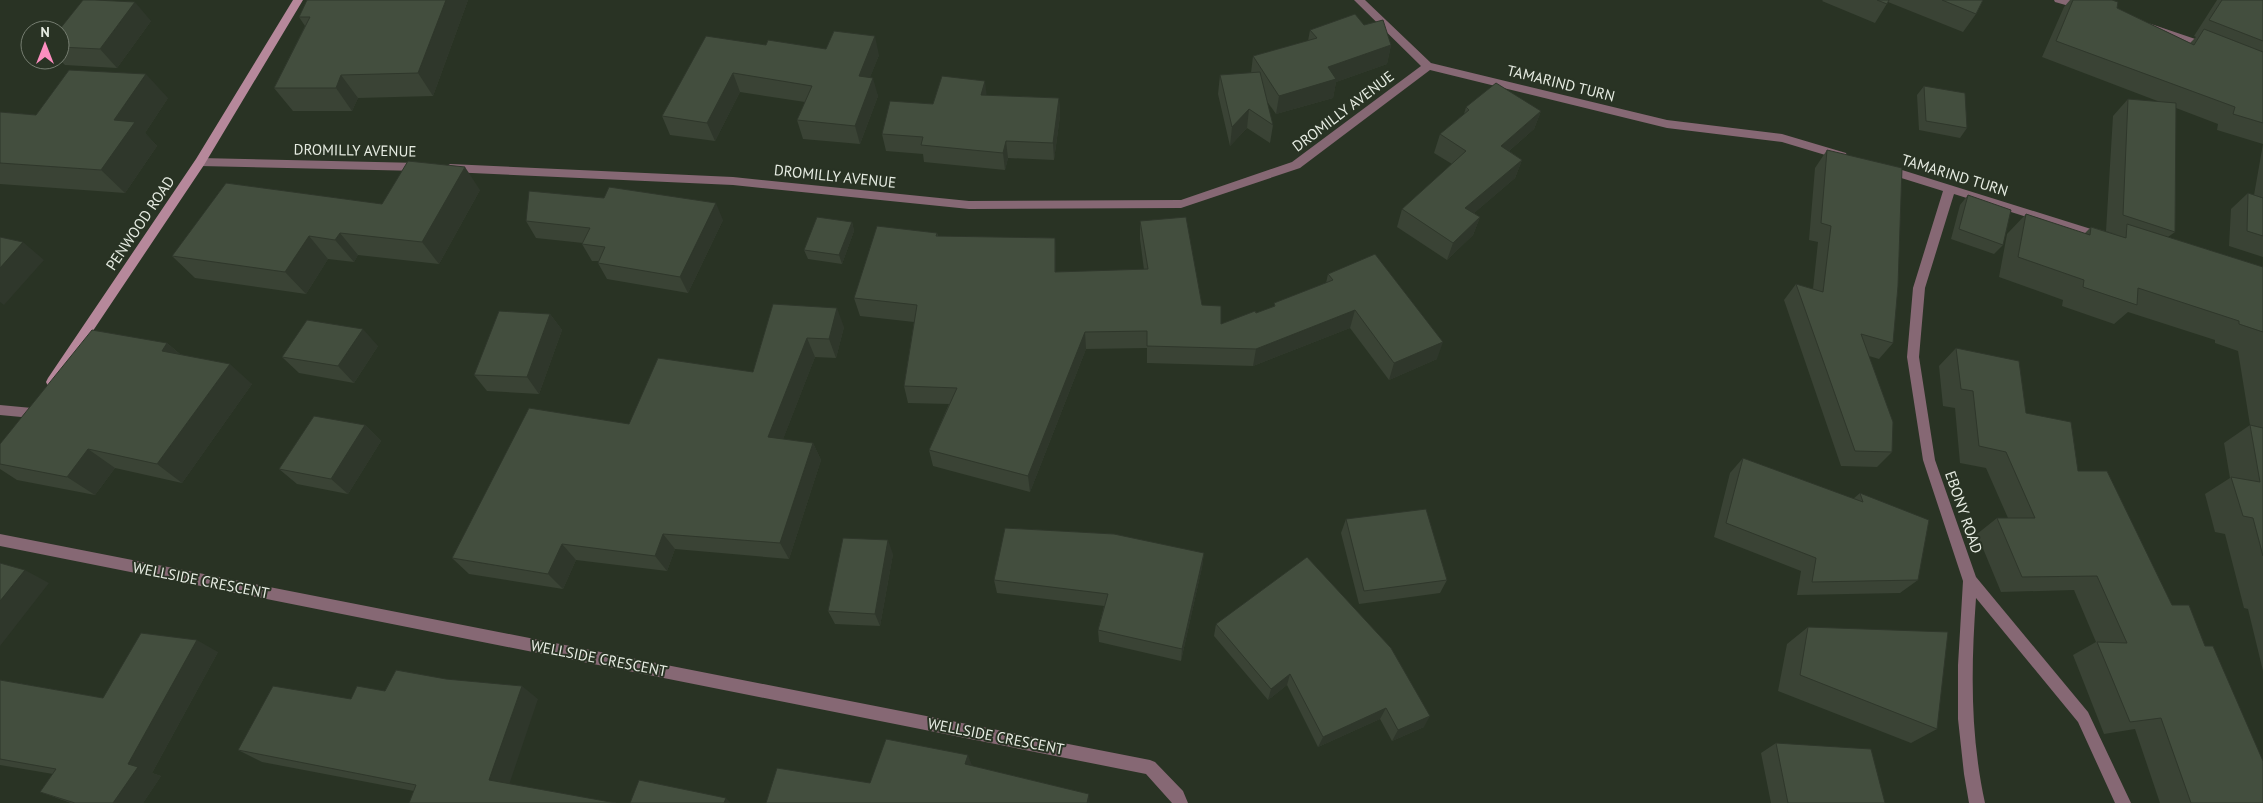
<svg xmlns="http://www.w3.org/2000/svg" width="2263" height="803" font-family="'PT Sans',sans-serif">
  <rect width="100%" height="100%" fill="#293324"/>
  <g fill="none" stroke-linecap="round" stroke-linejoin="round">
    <path fill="#866874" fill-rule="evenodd" d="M1354,0h11l66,63 236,57 115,14 64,19 1,3 -5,4 -60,-18 -115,-14 -237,-58 -130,98 -119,40 -212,1 -236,-24 -283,-13 -6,-4 6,-4 283,13 236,24 212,-1 111,-38 129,-96z
      M2054,0h17l16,5 1,2 -5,3 -28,-8z
      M2148,23l65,22 1,3 -5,4 -65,-24v-4z
      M200,158l220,5 6,4 -6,4 -220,-5 -5,-4z
      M1886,165l221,69 2,3 -6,4 -149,-47 -29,94 -6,69 16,103 41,117 112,135 43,91h-16l-37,-81 -102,-124c-5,70 -6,136 9,205h-16l-5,-29 -6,-55v-54l5,-84 -40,-121 -16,-103 6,-69 30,-97 -61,-19 -2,-3z
      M0,405l32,3 4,1 2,4 -2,4 -4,1 -32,-3z
      M0,534l1150,226 5,2 28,29 5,12h-16l-26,-29 -1146,-228z"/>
    <path fill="#b6889b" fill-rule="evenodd" d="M293,0h10l-99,165 -148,221h-8l-2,-4 2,-4 148,-219z"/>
  </g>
  <path fill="#3a4335" d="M468,0l-35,96 -75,2 -6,13h-59l-19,-23 31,-62 -6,-9z
    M1823,0h160l-7,14 -13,18 -75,-30 -13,21 -53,-22z
    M2070,0h43l4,8 73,35 6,-6 -2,-1 23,-36h46v257l-34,-11 2,-37 17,-16 6,2 9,-51 -46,-14 1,-6 -42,-16 -1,124 -7,5 95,30v404l-15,-62 -4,-1 -19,-74 -10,-2 -10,-38 25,-16 -6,-35 26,-18 -12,-74 -23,-8v-3l-87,-28 -14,12 -52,-18 1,-6 -64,-23 8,-43 19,-20 58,20 7,-7 25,7 -10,-3 7,-115 15,-17 32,3 -118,-45 22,-50z
    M151,21l-34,47 -52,-3 -5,-5v-30z
    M1364,25l27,20 -4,19 -51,18 -3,16 -57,16 -10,-14 7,25 -3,18 -23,-15 -17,18 -12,-52 2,-19 31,-2 2,-17 55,-15 2,-11z
    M766,45l60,4 53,6 -9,22 8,19 -18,48 -57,-5 -6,-19 8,-18 -65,-10 -25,49 -45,-6 -8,-19z
    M1924,86l43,42 -7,10 -41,-8 -2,-35z
    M987,95l72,3 1,18 -6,44 -46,-2 -3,12 -81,-8 -1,-8 -37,-3 -4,-17 51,-30z
    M168,98l-23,35 12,13 -32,47 -125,-9v-72l36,3z
    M1466,107l75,4 -7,18 -25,22 13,9 -7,18 -41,35 6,4 -7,18 -26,25 -50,-33 5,-18 50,-45 -18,-11 6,-19 24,-20z
    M1827,150l66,193 -14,16 -10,-3 23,96 -15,15 -36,-1 -57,-166 12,-16 17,5 5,-47 -9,-2 6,-72z
    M480,190l-41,74 -81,-9 -4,7 -26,-3 -22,35 -111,-16 -23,-22 210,-52z
    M1968,195l35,50 -9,9 -43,-15 9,-34z
    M723,220l-35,73 -81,-14 -9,-16 1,-2h-7l-10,-17 1,-1 -47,-5 -10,-17z
    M1140,221l62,84 19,19 53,-17v-4l52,-20 2,-9 109,85 -48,21 -39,-52 -97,38 -106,-3v-15l-61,1 -56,143 -97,-26 -4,-16 20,-46 -41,-1 -4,-17 10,-64 -54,-6 -6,-18 83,-65 1,3 117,2 1,19v15l88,-2 -4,-31z
    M852,222l2,9 -12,33 -34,-5 -4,-9z
    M773,304l71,23 -8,31 -21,-1 -32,82 30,4 8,17 -32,99 -114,-10 -8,22 -91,-11 -13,29 -94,-15 -17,-16 177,-134 124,-52z
    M550,314l12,16 -23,64 -52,-3 -13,-16z
    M167,343l13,11 72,30 -70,99 -67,-15 -20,27 -78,-15 -17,-11v-25z
    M378,346l-24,37 -55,-10 -17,-16z
    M1956,348l70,65 52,58 185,332h-103l-25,-74 -31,5 -31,-79 23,-13 -22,-52 -73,2 -24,-58 20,-16h11l-22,-50 -26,-5 -5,-55 -12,-2 -4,-40z
    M365,425l16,16 -33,53 -51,-10 -18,-15z
    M1743,458l110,41 7,-6 58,87 -18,13 -103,2 4,-24 -87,-34 16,-64z
    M1346,519l101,61 -7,13 -81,11 -18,-71z
    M1204,553l-2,14 -21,94 -82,-19 -1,-12 6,-24 -107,-13 -3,-13z
    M893,554l-13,72 -45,-2 -7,-13z
    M1216,624l208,103 -32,14 -12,-22 -62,28 -31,-62 -19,15 -54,-64z
    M1808,627l129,102 -26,14 -133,-52 9,-47z
    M218,652l-66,121 9,3 -18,27h-72l-31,-11 13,-18 -53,-9v-85l103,18z
    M385,691l153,8 -124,92 -152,-29 -24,-12 113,-51z
    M1776,743l109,60h-114l-10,-50z"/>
  <path fill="#2f372b" d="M446,0h22l-35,96 -15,-23z
    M135,2l16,19 -34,47 -17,-19z
    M875,36l4,19 -16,40 -4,-19z
    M1391,45l-4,19 -51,18 -3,16 -57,16 3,-18 49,-29z
    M733,73l7,19 -25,49 -8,-18z
    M146,74l22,24 -23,35 12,13 -32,47 -24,-23 13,-50z
    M341,75l17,23 -6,13 -16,-23z
    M873,78l5,18 -18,48 -5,-18z
    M985,81l2,17 -6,-3z
    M1059,98l1,18 -6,44 -1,-17z
    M1249,109l-2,19 -17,18 2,-19z
    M1541,111l-7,18 -40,35 7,-18z
    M1006,141l2,17 -3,12 -2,-17z
    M1522,160l-7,18 -56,48 6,-18z
    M465,167l15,23 -41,74 -17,-22z
    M716,203l7,17 -35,73 -8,-16z
    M1480,217l-7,18 -26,25 6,-17z
    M852,222l2,9 -12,33 -3,-9z
    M340,233l18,22 -4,7 -19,-22z
    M309,236l19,23 -22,35 -21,-22z
    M1055,238l1,19v33l-1,-18z
    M23,242l21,18 -40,45 -4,-3v-34z
    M837,308l7,19 -8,31 -7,-19z
    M1355,310l-5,18 -97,38 3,-17z
    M550,314l12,16 -23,64 -12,-17z
    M363,329l15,17 -24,37 -16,-17z
    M1085,332l1,17 -56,143 -2,-16z
    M807,338l8,19 -38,98 -9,-18z
    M1443,342l-6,17 -48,21 5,-17z
    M167,343l24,21 -29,-13z
    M230,364l22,20 -70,99 -25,-19z
    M365,425l16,16 -33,53 -17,-15z
    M813,443l8,17 -32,99 -9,-16z
    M88,449l27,19 -20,27 -28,-18z
    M663,534l12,15 -8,22 -12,-15z
    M888,540l5,14 -13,72 -5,-12z
    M562,544l14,16 -13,29 -15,-15z
    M1204,553l-2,14 -21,94 1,-12z
    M25,570l24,13 -49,63v-45z
    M197,640l21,12 -66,121 9,3 -18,27h-30l15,-39z
    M1290,674l-3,11 -19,15 3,-11z
    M522,686l16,13 -31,92 -18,-11z
    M1386,708l-6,11 -62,28 5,-10z
    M1430,716l-6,11 -32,14 6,-11z
    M968,755l5,13 -8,-4z
    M1089,794l1,9h-3z
    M726,798l5,5h-7z"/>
  <path fill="#434e3e" stroke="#2f372b" d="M83,0h12l40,2 -35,47 -40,-2v-17h-1z
    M307,0h139l-28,73 -77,2 -5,13h-62l36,-71h-11z
    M1877,0h12l-2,4z
    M1942,0h41l-7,14z
    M2073,0h39l6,2 -1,6 77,37 10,-16 59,23v71l-30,-9 2,-7 -179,-66z
    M2222,0h41v41l-54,-21z
    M1355,14l9,11 19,-5 8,25 -63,22 8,12 -57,17 -26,-40 64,-18 -7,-8z
    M834,31l41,5 -16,40 14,2 -18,48 -58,-6 15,-34 -79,-13 -26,50 -45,-7 44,-80 60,9 2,-5 58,9z
    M69,70l77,4 -32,46 21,2 -34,48 -101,-7v-51l36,3z
    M1260,72l13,53 -24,-16 -17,18 -12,-52z
    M942,76l43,5 -4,14 78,3 -6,45 -47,-2 -3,12 -82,-8 2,-8 -41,-3 8,-33 43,3z
    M1496,83l45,28 -40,35 21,14 -57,48 15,9 -27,26 -51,-34 64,-58 -26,-17 29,-24 -3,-3z
    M1924,86l41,7 2,35 -41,-7z
    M2128,99l48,4 -1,129 -52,-17z
    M1827,150l75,18 -4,118 -5,57 -32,-9 32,88 -1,30 -37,-1 -59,-167 27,8 8,-66 -10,-3z
    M408,161l57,6 -43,75 -82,-9 -5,7 -26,-4 -24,36 -113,-16 54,-73 156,21z
    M609,187l107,16 -36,74 -82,-14 7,-16 -23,-3 8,-16 -64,-7 3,-30 75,7z
    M2248,193l15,5v38l-16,-5z
    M1968,195l43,15 -8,35 -44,-16z
    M2026,214l64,21 1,-8 35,11 1,-14 136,43v65l-24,-8v-3l-101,-33 -1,17 -54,-18 1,-7 -66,-23z
    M817,217l35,5 -13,33 -35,-5z
    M1186,217l16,88 19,1v18l34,-13 1,2 19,-7 -1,-3 59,-23 -5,-6 47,-20 68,88 -49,21 -39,-53 -99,39 -109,-3v-15l-62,1 -57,144 -99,-26 28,-62 -53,-2 13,-81 -63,-7 23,-72 60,7 -1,3 119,2v34l93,-3 -8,-48z
    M0,237l23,5 -23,26z
    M773,304l64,4 -8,31 -22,-1 -39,99 45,6 -33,100 -117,-9 -8,22 -93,-12 -14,30 -96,-16 77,-150 100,16 29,-66 95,14z
    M499,311l51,3 -23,63 -53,-2z
    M307,320l56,9 -25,37 -56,-9z
    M92,330l75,13 -5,8 68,13 -73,100 -69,-15 -21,28 -67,-13v-20z
    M1956,348l63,13 7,52 45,9 7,49h29l65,134h17l16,41h8l50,115v42h-72l-30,-85 -31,4 -33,-80 30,1 -30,-67 -75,1 -25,-59h38l-29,-66 -27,-6 -6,-55 -12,-2z
    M314,416l51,9 -34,54 -52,-10z
    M2250,425l13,3v128l-10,-38 -10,-2 -12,-39 29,5z
    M1743,458l120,44 -3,-9 69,27 -11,60 -106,2 4,-24 -90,-35z
    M1426,509l21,71 -83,11 -18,-72z
    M1005,528l109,6 90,19 -22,96 -84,-19 10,-36 -114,-14z
    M843,538l45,2 -13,74 -47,-3z
    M1307,557l84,91 39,68 -32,14 -12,-22 -63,29 -33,-63 -19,15 -55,-65z
    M0,563l25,7 -25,31z
    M1808,627l140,5 -11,97 -137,-54z
    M141,633l56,7 -69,124 10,3 -25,36h-38l-35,-11 16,-23 -56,-10v-79l103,18z
    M396,670l50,9 76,7 -33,94 127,23h-207l7,-18 -178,-35 35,-64 78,13 6,-13 28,5z
    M886,739l82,16 -3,9 124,30 -2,9h-321l11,-35 93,15z
    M1776,743l95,6 14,54h-97z
    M639,780l87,18 -2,5h-94z"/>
  <g text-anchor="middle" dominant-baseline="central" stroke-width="4" stroke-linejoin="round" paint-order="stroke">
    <g font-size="15" fill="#e6ece2" stroke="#293324">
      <text transform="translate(1561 83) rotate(14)">TAMARIND TURN</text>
      <text transform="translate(1343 111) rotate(-37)">DROMILLY AVENUE</text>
      <text transform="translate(355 150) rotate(1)">DROMILLY AVENUE</text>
      <text transform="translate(1955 175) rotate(17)">TAMARIND TURN</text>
      <text transform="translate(835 176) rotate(6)">DROMILLY AVENUE</text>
      <text transform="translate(140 223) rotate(-56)">PENWOOD ROAD</text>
      <text transform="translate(1964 512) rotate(71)">EBONY ROAD</text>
      <text transform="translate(201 580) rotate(11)">WELLSIDE CRESCENT</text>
      <text transform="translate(599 658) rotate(11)">WELLSIDE CRESCENT</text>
      <text transform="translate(996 736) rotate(11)">WELLSIDE CRESCENT</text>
    </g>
  </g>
  <g transform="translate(45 45)"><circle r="24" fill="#293324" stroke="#757d70"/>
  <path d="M0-4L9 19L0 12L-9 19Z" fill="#fd8ec0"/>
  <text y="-8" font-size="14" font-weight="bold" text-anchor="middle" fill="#e6ece2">N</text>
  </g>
</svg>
